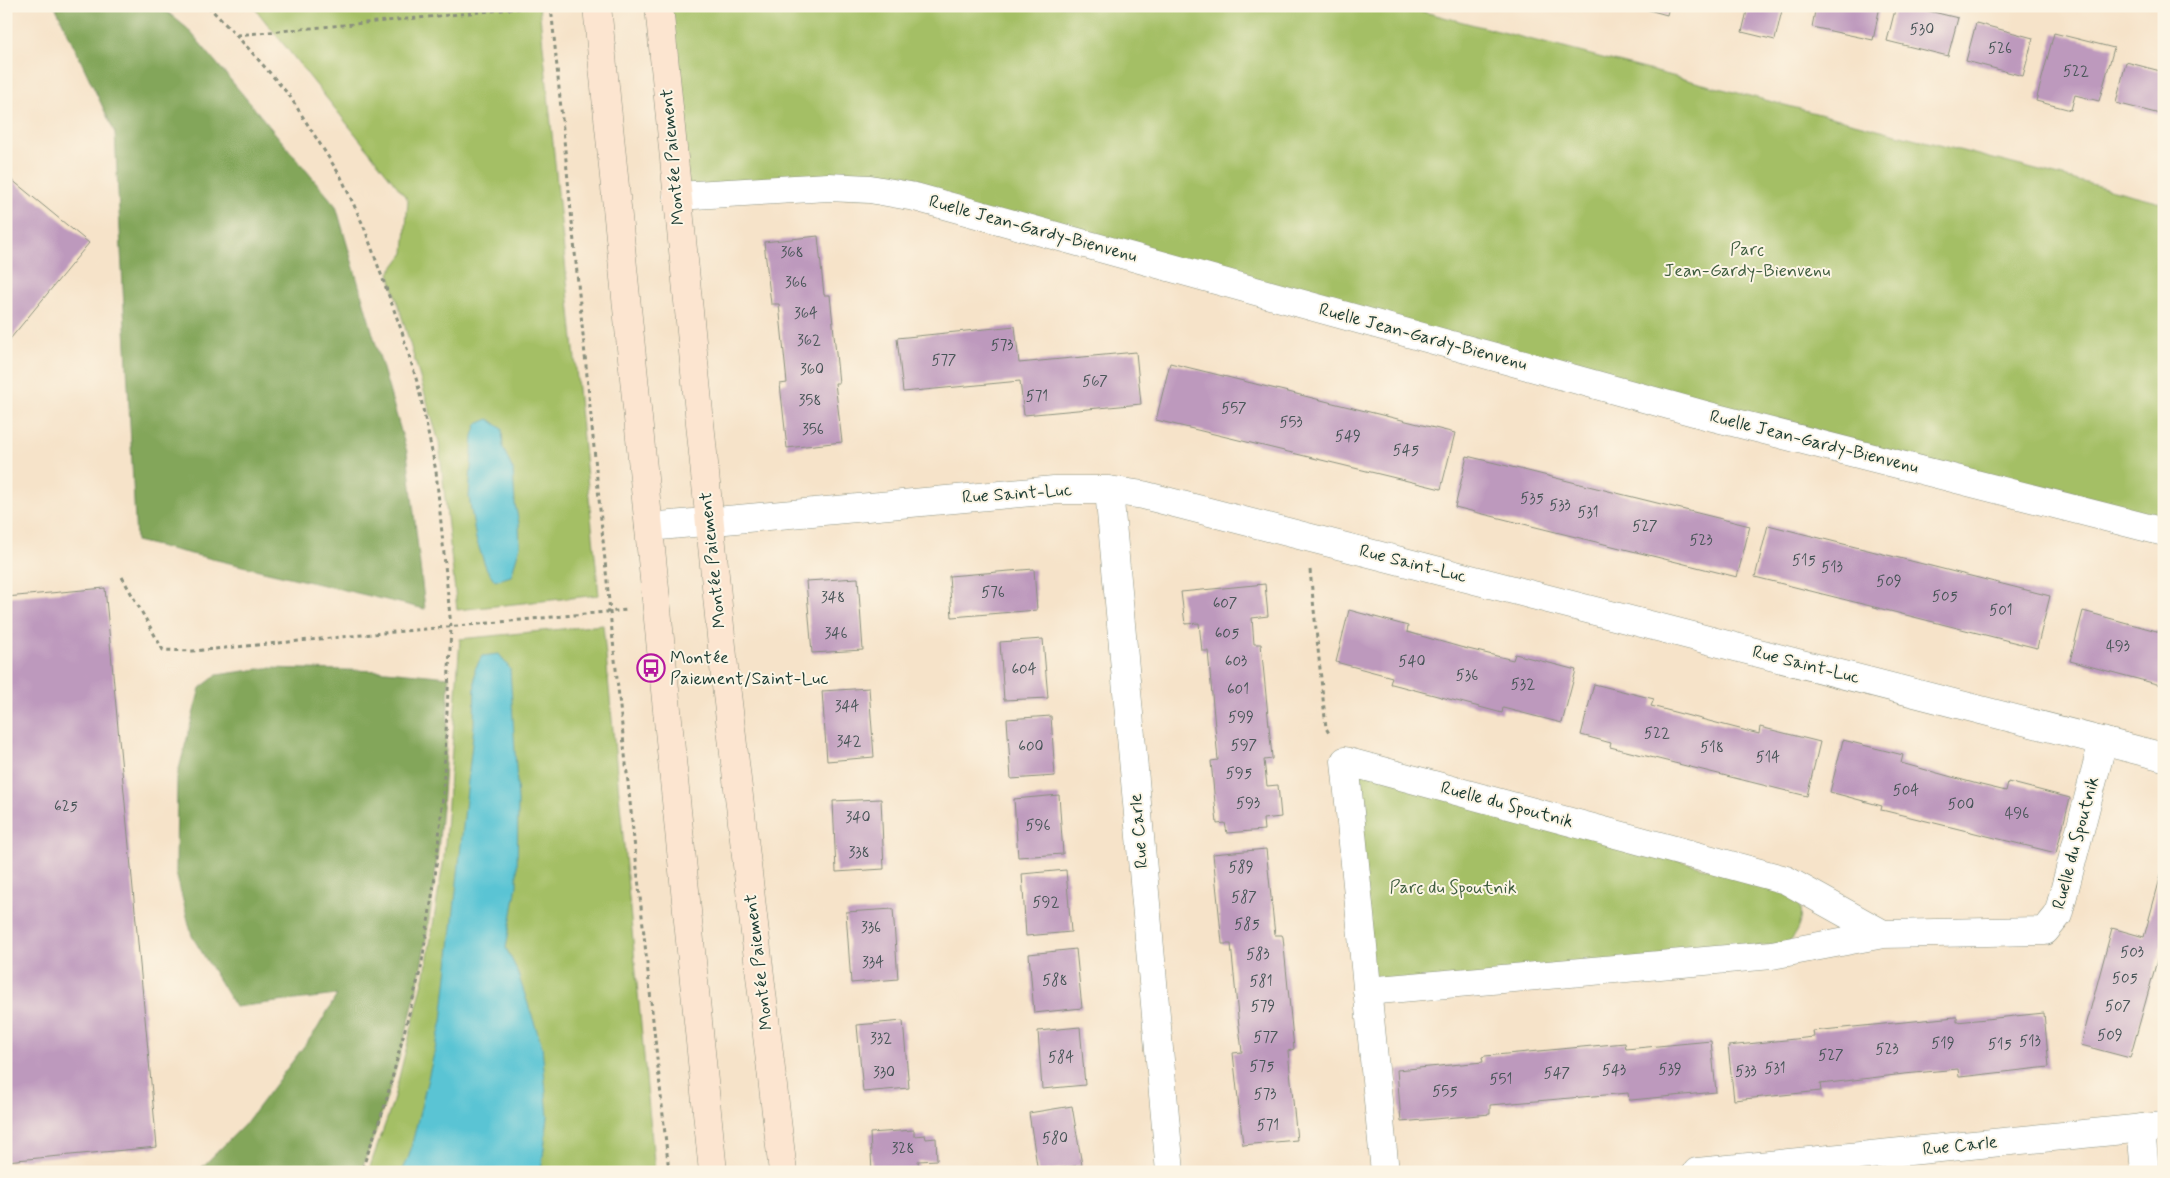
<svg xmlns="http://www.w3.org/2000/svg" width="2170" height="1178" font-family="Mynerve,sans-serif">
  <rect width="100%" height="100%" fill="#fcf5e5"/>
  <filter id="ink" filterUnits="userSpaceOnUse"><feTurbulence type="fractalNoise" baseFrequency=".02" numOctaves="2"/><feDisplacementMap in="SourceGraphic" scale="10" xChannelSelector="R" yChannelSelector="G"/><feConvolveMatrix kernelMatrix="1 2 1 2 8 2 1 2 1" color-interpolation-filters="sRGB"/></filter>
  <filter id="wash" filterUnits="userSpaceOnUse"><feTurbulence type="fractalNoise" baseFrequency=".0096" numOctaves="4" result="noise"/><feDisplacementMap in="SourceGraphic" scale="20" xChannelSelector="R" yChannelSelector="G"/><feGaussianBlur stdDeviation="1.12" result="paint"/><feColorMatrix in="noise" values="0 0 0 0 0 0 0 0 0 0 0 0 0 0 0 0 0 1.4 0 .05"/><feComposite in="paint" operator="in"/></filter>
  <g filter="url(#wash)">
    <rect width="100%" height="100%" fill="#f6e3c9"/>
    <path fill="#a4bf65" stroke="#627e4c" d="M253,6h286l60,589 -142,15 -18,-168 -50,-169 15,-20 4,-53z
      M659,6h742l763,197v329l-1249,-335 -238,-1z
      M603,625l52,547h-287l24,-67 33,-131 19,-116 16,-219z
      M1345,761l452,134c6,21 5,31 -9,48l-421,48z"/>
    <path fill="#83a65a" stroke="#517247" d="M55,6h105l28,23 148,177 71,246 18,157 -289,-68 -21,-408z
      M266,668l120,3 63,6c-3,97 -10,195 -28,291 -13,69 -36,138 -60,204h-164l48,-48 72,-95 20,-34 -102,12 -43,-71 -16,-63 1,-96 23,-89 17,-13z"/>
    <path fill="#5ac4d4" stroke="#3c8084" d="M489,419l13,10 1,19 10,22 2,34 4,19 1,23 -9,30 -16,5 -9,-13 -10,-29 -7,-42 4,-61 4,-12z
      M499,654l11,15 8,132 -1,84 -11,63 10,20 26,78 6,71 -7,55h-139l7,-16 33,-135 32,-296 1,-56 7,-13z"/>
    <g id="blocks">
      <path fill="#bd99bd" d="M1634,6h35l-2,9z
        M1727,6h56l-8,34 -33,-8 5,-21z
        M1816,6h64l-7,34 -61,-13z
        M1896,6h12l50,12 -10,38 -61,-15z
        M1976,23l57,15 -10,38 -57,-15z
        M2054,33l60,15 -15,53 -24,-6 -4,15 -35,-9z
        M2126,62l38,10v43l-48,-12z
        M6,175l83,68 -83,101z
        M818,236l6,59h6l9,88h-4l7,59 -55,6 -7,-64 7,-1 -8,-79h-8l-7,-62z
        M1015,326l4,37 117,-11 5,52 -117,11 -4,-34 -117,11 -6,-54z
        M1170,363l285,70 -14,56 -285,-69z
        M1467,456l283,70 -13,51 -282,-70z
        M1768,525l282,71 -13,52 -282,-71z
        M1034,569l3,41 -85,7 -3,-41z
        M858,578l5,72 -51,3 -6,-72z
        M1265,584l3,32 -16,2 2,26h7l11,113v2l-8,1 3,26 11,-1 3,32 -18,2 1,11 -37,3 -2,-10 -8,1 -6,-63 7,-1 -10,-109h-6l-3,-28 -14,1 -4,-32z
        M105,588l52,559 -151,14v-564z
        M1349,610l59,16 -1,6 53,15 53,13 2,-6 61,16 -14,53 -59,-15 -1,5 -110,-29h-2l2,-7 -56,-15z
        M2083,611l81,22v53l-94,-25z
        M1043,639l5,59 -44,2 -4,-58z
        M1594,684l60,15 -3,7 108,28 1,-7 60,15 -13,54 -197,-49 1,-4 -30,-8z
        M869,688l5,69 -47,4 -5,-70z
        M1051,716l4,60 -44,3 -4,-60z
        M1843,740l60,15 -2,8 80,22 25,6 2,-9 62,16 -14,55 -170,-42 -5,-1 1,-4 -52,-14z
        M1059,795l4,59 -45,3 -4,-58z
        M881,799l3,70 -48,3 -3,-71z
        M1266,849l9,86h7l1,2 11,112 -6,2 9,89 -54,5 -10,-92 9,-1 -4,-35 -7,-73h-9v-1l-9,-89z
        M2164,864v82h-3l-31,112 -49,-13 31,-117 32,9z
        M1066,870l5,62 -45,4 -4,-62z
        M893,909l5,70 -47,4 -5,-71z
        M1076,949l6,59 -48,5 -5,-59z
        M2044,1013l5,54 -89,10h-1l-1,-8 -54,5 -84,10 1,7 -87,9 -6,-54 86,-9 -1,-6 142,-14h2v5z
        M903,1021l6,67 -46,4 -6,-67z
        M1080,1027l5,58 -43,4 -4,-58z
        M1711,1041l5,51 -85,8h-2l-1,-7 -138,12v9l-89,8 -4,-52 86,-8 -1,-5 3,-1 140,-13 1,6z
        M1072,1106l10,59 -44,7 -9,-59z
        M914,1130v6l11,-1 1,4 10,-1 1,22 -19,1 1,11h-47l-2,-39z"/>
    </g>
  </g>
  <g filter="url(#ink)">
    <use href="#blocks" fill-opacity="0" stroke="#8a907e" stroke-width="1"/>
    <g fill="none" stroke-linecap="round" stroke-linejoin="round">
      <g stroke="#8a907e" stroke-width="29">
        <path id="street" d="M677,196l151,-9 42,2 45,8 790,218 459,117
          M1109,490l61,682
          M649,527l405,-37h55l34,5 1021,262
          M1367,991l405,-36 111,-21 162,-3 13,-16 45,-174
          M2141,1128l4,44
          M1385,1172l-40,-411 441,119 97,54
          M1697,1172l467,-46"/>
      </g>
      <g stroke="#8a907e" stroke-width="29">
        <path id="secondary" d="M597,6l116,1166
          M659,6l66,671 58,495"/>
      </g>
      <path stroke="#8a907e" stroke-width="3" stroke-dasharray="4 4" stroke-linecap="butt" d="M208,6l41,43 40,46 52,82 23,50 38,105 16,53 18,86 15,156 -8,169 -8,81 -14,91 -36,137 -24,67
        M551,6l59,606 59,560
        M237,35l308,-29
        M2158,262l6,-25
        M1310,570l16,158 4,7
        M122,577l41,73 30,1 434,-41"/>
      <use href="#street" stroke="#fff" stroke-width="28"/>
      <use href="#secondary" stroke="#fce5d0" stroke-width="28"/>
    </g>
  </g>
  <defs>
    <g id="bus-ring" transform="scale(1.4375)"><circle r="9.5" fill="#fcf5e5" stroke="#b5179e" stroke-width="1.5"/><path d="M-5-6H5V4H4V6H2V4H-2V6H-4V4H-5ZM-3.5-4V0h7V-4ZM-3.5 1.2v1.5H-2V1.2ZM2 1.2v1.5H3.5V1.2Z" fill="#b5179e"/></g>
  </defs>
  <g fill-rule="evenodd">
    <use href="#bus-ring" x="651" y="668"/>
  </g>
  <g text-anchor="middle" dominant-baseline="central" stroke-width="4" stroke-linejoin="round" paint-order="stroke">
    <g font-size="15" fill="#465456">
      <text x="1922" y="30">530</text>
      <text x="2000" y="49">526</text>
      <text x="2076" y="72">522</text>
      <text x="792" y="253">368</text>
      <text x="796" y="283">366</text>
      <text x="806" y="314">364</text>
      <text x="809" y="341">362</text>
      <text x="1002" y="346">573</text>
      <text x="944" y="361">577</text>
      <text x="812" y="370">360</text>
      <text x="1095" y="382">567</text>
      <text x="1037" y="397">571</text>
      <text x="810" y="401">358</text>
      <text x="1234" y="409">557</text>
      <text x="1291" y="423">553</text>
      <text x="813" y="430">356</text>
      <text x="1348" y="437">549</text>
      <text x="1406" y="451">545</text>
      <text x="1532" y="499">535</text>
      <text x="1560" y="506">533</text>
      <text x="1588" y="513">531</text>
      <text x="1645" y="527">527</text>
      <text x="1701" y="541">523</text>
      <text x="1804" y="561">515</text>
      <text x="1832" y="568">513</text>
      <text x="1889" y="582">509</text>
      <text x="993" y="593">576</text>
      <text x="1945" y="597">505</text>
      <text x="833" y="598">348</text>
      <text x="1225" y="604">607</text>
      <text x="2001" y="611">501</text>
      <text x="836" y="634">346</text>
      <text x="1227" y="634">605</text>
      <text x="2118" y="647">493</text>
      <text x="1236" y="662">603</text>
      <text x="1412" y="662">540</text>
      <text x="1024" y="670">604</text>
      <text x="1467" y="676">536</text>
      <text x="1523" y="685">532</text>
      <text x="1238" y="690">601</text>
      <text x="847" y="707">344</text>
      <text x="1241" y="718">599</text>
      <text x="1657" y="734">522</text>
      <text x="849" y="742">342</text>
      <text x="1244" y="746">597</text>
      <text x="1031" y="747">600</text>
      <text x="1712" y="748">518</text>
      <text x="1768" y="758">514</text>
      <text x="1239" y="774">595</text>
      <text x="1906" y="791">504</text>
      <text x="1248" y="804">593</text>
      <text x="1961" y="805">500</text>
      <text x="66" y="807">625</text>
      <text x="2017" y="814">496</text>
      <text x="858" y="818">340</text>
      <text x="1038" y="826">596</text>
      <text x="859" y="853">338</text>
      <text x="1241" y="868">589</text>
      <text x="1244" y="898">587</text>
      <text x="1046" y="903">592</text>
      <text x="1247" y="925">585</text>
      <text x="871" y="928">336</text>
      <text x="2132" y="953">503</text>
      <text x="1258" y="955">583</text>
      <text x="873" y="963">334</text>
      <text x="2125" y="979">505</text>
      <text x="1055" y="981">588</text>
      <text x="1261" y="982">581</text>
      <text x="1263" y="1007">579</text>
      <text x="2118" y="1007">507</text>
      <text x="2110" y="1036">509</text>
      <text x="1266" y="1038">577</text>
      <text x="881" y="1039">332</text>
      <text x="2030" y="1042">513</text>
      <text x="1943" y="1044">519</text>
      <text x="2000" y="1045">515</text>
      <text x="1887" y="1050">523</text>
      <text x="1831" y="1056">527</text>
      <text x="1061" y="1058">584</text>
      <text x="1262" y="1067">575</text>
      <text x="1775" y="1069">531</text>
      <text x="1670" y="1070">539</text>
      <text x="1614" y="1071">543</text>
      <text x="1746" y="1072">533</text>
      <text x="884" y="1073">330</text>
      <text x="1557" y="1074">547</text>
      <text x="1501" y="1080">551</text>
      <text x="1445" y="1092">555</text>
      <text x="1265" y="1095">573</text>
      <text x="1268" y="1126">571</text>
      <text x="1055" y="1139">580</text>
      <text x="903" y="1149">328</text>
    </g>
    <g font-size="18" fill="#1f3d34" stroke="#fcf5e5">
      <text transform="translate(673 157) rotate(-95)">Montée Paiement</text>
      <text transform="translate(1033 229) rotate(15)">Ruelle Jean-Gardy-Bienvenu</text>
      <text transform="translate(1423 337) rotate(15)">Ruelle Jean-Gardy-Bienvenu</text>
      <text transform="translate(1814 442) rotate(14)">Ruelle Jean-Gardy-Bienvenu</text>
      <text transform="translate(1017 494) rotate(-4)">Rue Saint-Luc</text>
      <text transform="translate(713 560) rotate(-96)">Montée Paiement</text>
      <text transform="translate(1413 564) rotate(14)">Rue Saint-Luc</text>
      <text transform="translate(1806 665) rotate(14)">Rue Saint-Luc</text>
      <text transform="translate(1507 805) rotate(15)">Ruelle du Spoutnik</text>
      <text transform="translate(1139 831) rotate(-95)">Rue Carle</text>
      <text transform="translate(2076 843) rotate(-75)">Ruelle du Spoutnik</text>
      <text transform="translate(759 962) rotate(-97)">Montée Paiement</text>
      <text transform="translate(1960 1146) rotate(-6)">Rue Carle</text>
    </g>
    <g font-size="18" fill="#405e40" stroke="#fcf5e5">
      <text x="1747" y="250">Parc<tspan x="1747" dy="21">Jean-Gardy-Bienvenu</tspan></text>
      <text x="1453" y="888">Parc du Spoutnik</text>
    </g>
    <g font-size="18" fill="#1f3d34" stroke="#fcf5e5" text-anchor="start">
      <text x="670" y="658">Montée<tspan x="670" dy="21">Paiement/Saint-Luc</tspan></text>
    </g>
  </g>
  <rect width="2170" height="1178" fill="none" stroke="#fcf5e5" stroke-width="25"/>
</svg>
